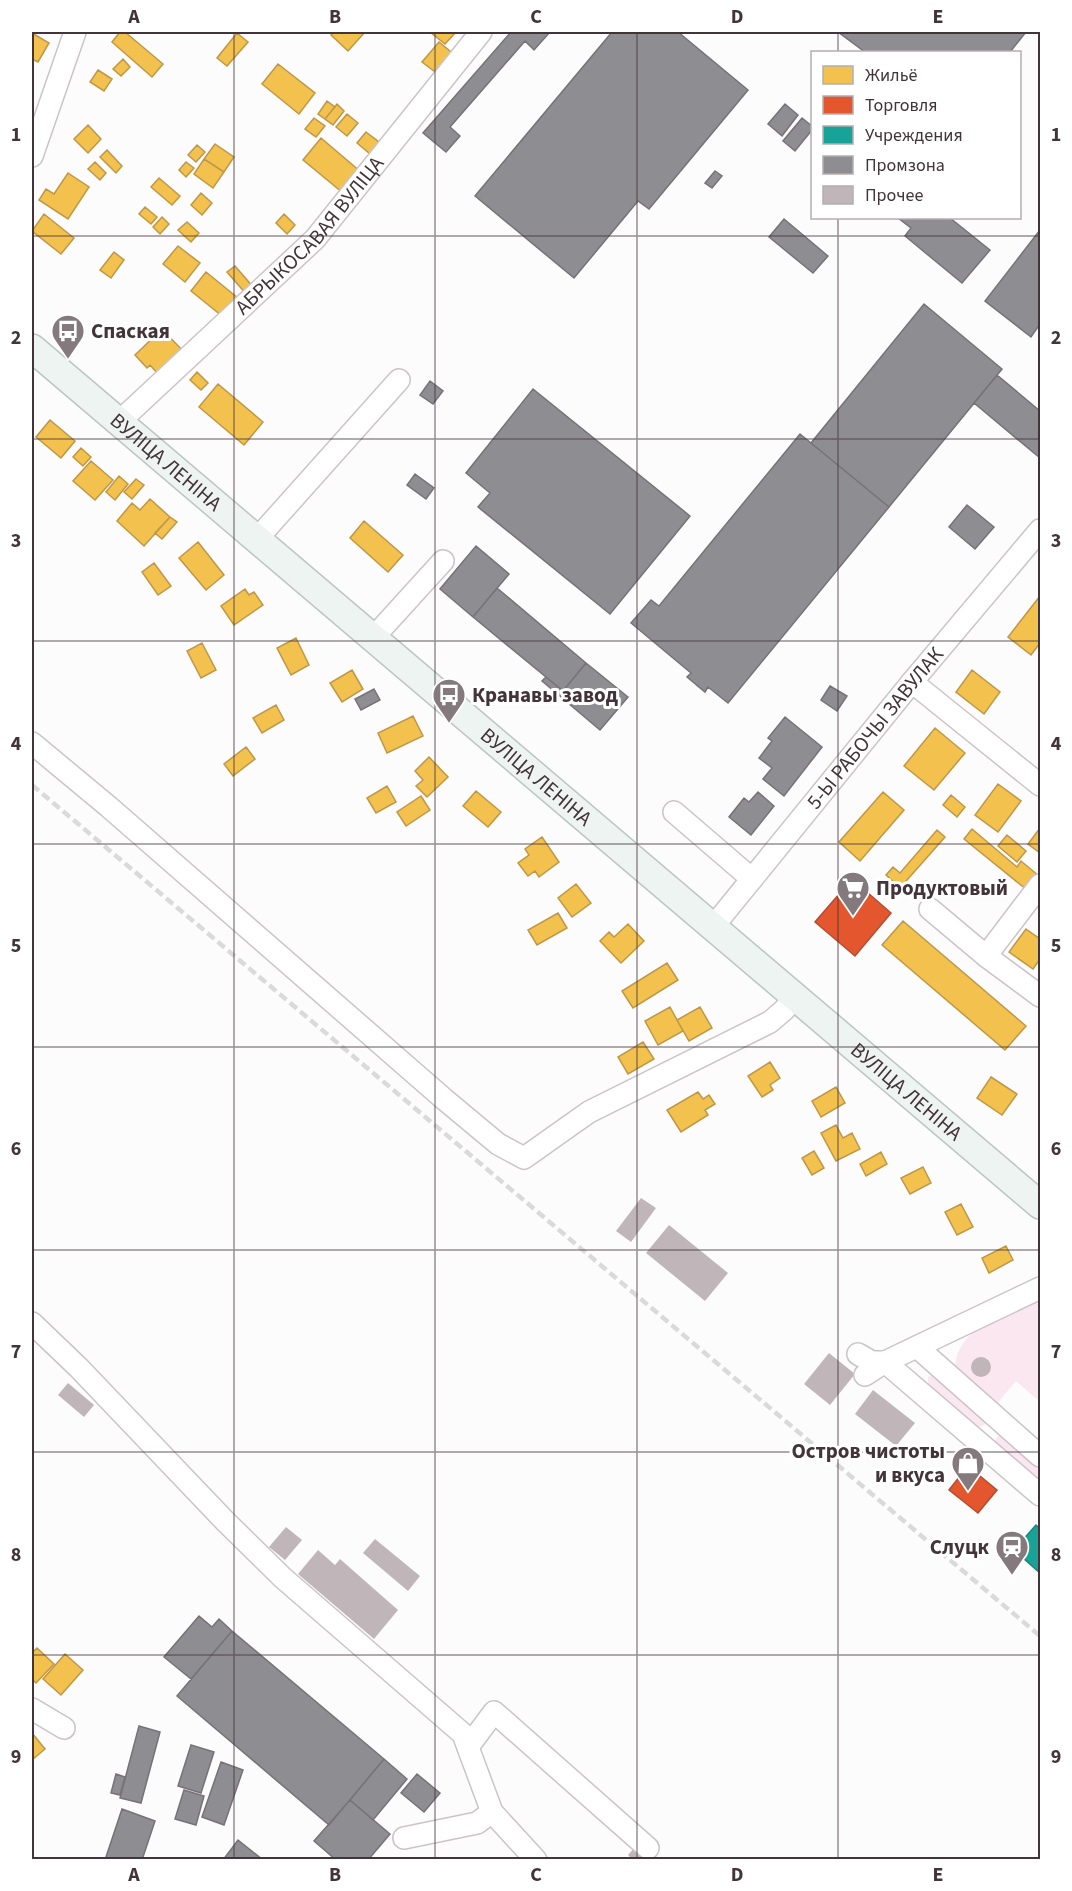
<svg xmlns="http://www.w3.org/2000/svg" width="1072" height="1891" font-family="'Source Sans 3',sans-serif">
  <rect width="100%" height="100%" fill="#fcfcfc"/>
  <path fill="#fae7ef" d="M1040,1298v104l-24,-21 -23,27 -38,-38c0,-43 52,-57 85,-72z
    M933,1374l54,46 -1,4 -7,3 -6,-2 -45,-39v-9z
    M1001,1432l39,29v20l-46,-39z"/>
  <path fill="#f2c14e" stroke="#be9748" stroke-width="1.5" d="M120,32h5l38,32 -11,13 -40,-35z
    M334,32h31l-17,19 -17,-16z
    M430,32h26l-11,12z
    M32,33l17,10 -11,19 -6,-3z
    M237,33l11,9 -21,24 -10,-8z
    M439,42l16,13 -16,20 -17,-13z
    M123,59l7,8 -9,9 -8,-7z
    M278,64l37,29 -16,21 -37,-30z
    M98,70l14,9 -8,12 -14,-9z
    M327,101l8,6 -10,12 -7,-5z
    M337,104l7,7 -11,14 -8,-6z
    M347,114l11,9 -11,13 -11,-9z
    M314,118l11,8 -9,11 -11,-8z
    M88,125l13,14 -13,14 -14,-14z
    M366,132l13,10 -9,12 -13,-11z
    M321,138l40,34 -18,21 -40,-33z
    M215,144l19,13 -10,15 -20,-13z
    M197,145l8,7 -9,10 -8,-7z
    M107,150l15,16 -6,7 -16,-16z
    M204,159l20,13 -11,16 -19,-14z
    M95,162l11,11 -6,7 -12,-11z
    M186,162l8,6 -8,9 -7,-7z
    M68,173l21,14 -21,32 -29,-19 7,-11 8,5z
    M159,178l21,18 -8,9 -21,-18z
    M201,193l11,10 -10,12 -11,-10z
    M145,207l12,10 -6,7 -12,-10z
    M44,214l30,24 -13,16 -29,-23z
    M284,214l11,11 -8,9 -11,-11z
    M162,217l7,7 -9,10 -7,-7z
    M187,222l12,11 -8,9 -13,-12z
    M178,246l22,17 -15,19 -22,-18z
    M114,252l10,8 -13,18 -11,-8z
    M235,266l19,22 -7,7 -20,-23z
    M206,272l32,26 -16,18 -31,-25z
    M162,329l21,22 -24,24 -9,-10 -3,3 -12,-13z
    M197,372l11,11 -7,7 -11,-10z
    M218,384l45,38 -19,23 -45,-38z
    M50,420l25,21 -14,17 -25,-21z
    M81,448l10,9 -8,9 -10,-9z
    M91,461l22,19 -18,20 -22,-19z
    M119,476l9,8 -13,16 -9,-8z
    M136,479l8,6 -12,14 -8,-7z
    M150,499l20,18 -26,29 -27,-25 15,-18 8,7z
    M170,517l7,5 -15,17 -7,-6z
    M364,521l39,34 -15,17 -38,-34z
    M198,542l26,33 -18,15 -27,-32z
    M154,563l17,23 -13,9 -16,-23z
    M245,589l4,6 5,-3 9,13 -29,20 -13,-19z
    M1040,596v47l-9,12 -23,-18z
    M296,638l13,27 -18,10 -14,-27z
    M202,643l14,27 -15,8 -14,-27z
    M352,670l11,19 -21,13 -12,-19z
    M972,670l28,22 -16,22 -28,-22z
    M276,705l8,15 -22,13 -9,-15z
    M413,716l10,20 -36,17 -9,-20z
    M935,728l30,25 -31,37 -30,-24z
    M246,747l9,12 -22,17 -9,-12z
    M429,757l19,20 -21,20 -11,-11 7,-6 -8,-9z
    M998,784l23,17 -23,31 -23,-17z
    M387,786l9,16 -20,11 -9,-15z
    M476,791l25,21 -13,15 -25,-21z
    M883,792l21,18 -44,51 -21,-19z
    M951,795l14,12 -8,10 -14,-12z
    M421,796l9,14 -24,16 -9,-14z
    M1040,828v25l-12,-9z
    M972,829l45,38 4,-6 18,15 -12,14 -63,-51z
    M937,830l8,7 -45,51 -14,-13 7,-8 7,6z
    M1007,835l19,16 -9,11 -19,-16z
    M542,837l17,25 -20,15 -4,-6 -7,5 -10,-13 11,-8 -4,-6z
    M576,884l15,19 -19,14 -14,-19z
    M558,913l9,15 -30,17 -9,-15z
    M903,921l123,105 -21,24 -123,-105z
    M628,924l16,17 -23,22 -21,-22 9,-9 5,5z
    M1026,929l14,10v20l-7,10 -24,-17z
    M667,963l11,17 -45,28 -11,-17z
    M670,1007l13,24 -25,14 -13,-24z
    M700,1007l12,21 -23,13 -12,-21z
    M643,1042l11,17 -26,15 -10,-17z
    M770,1062l10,16 -10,7 3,5 -11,7 -14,-21z
    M991,1077l26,17 -15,21 -25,-17z
    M836,1087l9,16 -24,14 -9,-16z
    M698,1092l5,7 6,-4 6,9 -10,6 3,5 -27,17 -14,-22z
    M836,1125l7,13 9,-5 8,16 -24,12 -15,-28z
    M814,1151l10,17 -12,7 -10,-17z
    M881,1152l6,12 -21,12 -6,-12z
    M923,1167l8,16 -21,11 -9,-16z
    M961,1204l12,23 -16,8 -12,-23z
    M1006,1246l7,14 -24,13 -7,-15z
    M37,1648l17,16 -18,19 -4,-4v-26z
    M65,1654l18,16 -22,25 -18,-16z
    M32,1733l13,16 -13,11z"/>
  <path fill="#e4572e" stroke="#b44c32" stroke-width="1.5" d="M852,879l39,34 -36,43 -40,-34z
    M968,1466l29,24 -19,23 -29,-23z"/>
  <path fill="#17a398" stroke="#24827c" stroke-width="1.5" d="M1036,1525l4,4v44l-26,-23z"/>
  <path fill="#8d8d92" stroke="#777278" stroke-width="1.5" d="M511,32h39l-16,18 -9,-9 -75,86 10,9 -14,16 -23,-19z
    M612,32h66l70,58 -99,119 -11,-8 -64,77 -99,-82z
    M838,32h188l-16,20h-145z
    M785,104l13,11 -16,21 -14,-12z
    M802,118l10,8v4l-17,21 -12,-10z
    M715,171l7,5 -10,12 -7,-5z
    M898,218h52l40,32 -28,33 -57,-47 6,-8z
    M784,219l44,37 -15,17 -44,-36z
    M1040,230v94l-9,13 -46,-36z
    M924,304l78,65 -113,138 -78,-64z
    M997,375l43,36v47l-66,-55z
    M430,381l13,10 -10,13 -13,-9z
    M533,389l157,127 -80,98 -132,-107 12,-14 -24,-20z
    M800,434l89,73 -161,196 -20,-16 -3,5 -18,-15 4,-4 -60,-50 20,-23 8,6z
    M415,474l19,14 -8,11 -19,-14z
    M967,505l27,22 -19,22 -26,-22z
    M476,546l33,28 -36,43 -33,-28z
    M497,588l89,75 -23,28 -90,-74z
    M586,663l42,34 -28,33 -58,-49 4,-4 17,14z
    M830,686l17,10 -10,15 -16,-11z
    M374,689l6,11 -19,10 -6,-11z
    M785,717l37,30 -38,49 -21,-17 9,-11 -13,-10 13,-17 -4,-3z
    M758,792l16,14 -23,29 -22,-18 15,-19 5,4z
    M199,1616l13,11 7,-8 13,12 -41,48 -27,-22z
    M232,1631l152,128 -55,66 -152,-129z
    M139,1726l21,6 -19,71 -21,-5z
    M191,1745l23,7 -13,41 -23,-7z
    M384,1759l23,20 -34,41 -23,-20z
    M221,1762l22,8 -19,55 -22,-8z
    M116,1774l9,3 -5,18 -9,-2z
    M417,1774l23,19 -16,19 -23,-19z
    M184,1790l20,6 -8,29 -21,-6z
    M350,1800l40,34 -22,26h-32l-22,-19z
    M122,1809l33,12 -13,39h-31l-5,-3z
    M238,1840l25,20h-40z"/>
  <path fill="#c0b6ba" d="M641,1198l15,10 -25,34 -15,-11z
    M669,1225l59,48 -23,28 -59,-48z
    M829,1353l26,21 -25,31 -26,-21z
    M971 1367a10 10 0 1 1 20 0a10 10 0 1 1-20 0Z
    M68,1383l26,22 -10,12 -26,-22z
    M873,1390l42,33 -19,23 -41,-32z
    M286,1527l16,13 -17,20 -16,-13z
    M375,1539l45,37 -12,15 -45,-38z
    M318,1550l17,15 5,-6 58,51 -24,29 -76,-65z
    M635,1847l11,10 -2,3h-11l-5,-5z"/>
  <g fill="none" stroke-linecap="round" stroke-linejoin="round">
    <g stroke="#ccc4c7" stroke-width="24">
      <g id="minor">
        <path d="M32,156l43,-124"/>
        <path id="s1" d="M119,422l196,-183 166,-207"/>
        <path d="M256,540l143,-160"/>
        <path d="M373,638l70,-77"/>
        <path d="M912,682l128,103"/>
        <path d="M32,743l77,64 335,292 54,45 26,14 65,-46 181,-90 14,-12 10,-12"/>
        <path d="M674,812l78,67"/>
        <path d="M930,909l56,47 54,40"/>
        <path id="s2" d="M712,928l200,-246 128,-152"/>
        <path d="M986,956l54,-71"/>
        <path d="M32,1323l47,45 146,153 58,57 180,156 29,78 44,48"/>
        <path d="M917,1347l123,109"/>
        <path d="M858,1354l14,8h13l155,133"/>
        <path d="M865,1375l20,-13 155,-74"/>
        <path d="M32,1709l32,19"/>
        <path d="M468,1747l26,-35 154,136"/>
        <path d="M404,1838l73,-15 15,-11"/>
      </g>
    </g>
    <g stroke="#bbc6c2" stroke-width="30">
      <g id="major">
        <path id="s3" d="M32,348l1008,857"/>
      </g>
    </g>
    <use href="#minor" stroke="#fff" stroke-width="21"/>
    <use href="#major" stroke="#eef4f2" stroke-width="27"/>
    <path stroke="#dbdada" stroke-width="4.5" stroke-dasharray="9 4.5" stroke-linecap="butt" d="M32,785l1008,851"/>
  </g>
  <path fill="none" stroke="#43343a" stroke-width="1.5" stroke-opacity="0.55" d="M234,32v1828M435,32v1828M637,32v1828M838,32v20M838,218v1642M32,236h1008M32,439h1008M32,641h1008M32,844h1008M32,1047h1008M32,1250h1008M32,1452h1008M32,1655h1008"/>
  <defs>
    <g id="bus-pin" transform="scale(1.725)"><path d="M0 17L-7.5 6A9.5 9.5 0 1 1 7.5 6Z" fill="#847a7e" stroke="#fff"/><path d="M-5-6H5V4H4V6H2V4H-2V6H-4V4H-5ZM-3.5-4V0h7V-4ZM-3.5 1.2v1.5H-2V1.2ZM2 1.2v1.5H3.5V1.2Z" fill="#fff"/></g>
    <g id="supermarket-pin" transform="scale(1.725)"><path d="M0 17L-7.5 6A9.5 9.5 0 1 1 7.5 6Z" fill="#847a7e" stroke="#fff"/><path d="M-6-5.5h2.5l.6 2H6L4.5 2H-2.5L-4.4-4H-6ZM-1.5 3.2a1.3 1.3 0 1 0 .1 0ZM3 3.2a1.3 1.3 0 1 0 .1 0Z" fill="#fff"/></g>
    <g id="shop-pin" transform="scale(1.725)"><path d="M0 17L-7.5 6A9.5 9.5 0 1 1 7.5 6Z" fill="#847a7e" stroke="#fff"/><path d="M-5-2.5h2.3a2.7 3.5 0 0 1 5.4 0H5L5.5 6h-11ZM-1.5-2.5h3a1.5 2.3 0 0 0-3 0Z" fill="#fff"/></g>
    <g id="station-pin" transform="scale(1.725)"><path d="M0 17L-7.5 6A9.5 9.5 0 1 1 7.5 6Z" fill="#847a7e" stroke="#fff"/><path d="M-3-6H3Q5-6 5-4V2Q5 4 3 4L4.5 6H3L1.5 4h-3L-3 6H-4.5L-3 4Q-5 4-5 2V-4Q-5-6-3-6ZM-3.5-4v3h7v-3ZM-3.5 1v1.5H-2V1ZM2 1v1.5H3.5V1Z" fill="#fff"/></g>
  </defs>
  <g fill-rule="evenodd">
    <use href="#bus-pin" x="68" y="331"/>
    <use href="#bus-pin" x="449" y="695"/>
    <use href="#supermarket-pin" x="853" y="888"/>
    <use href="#shop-pin" x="968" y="1463"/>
    <use href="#station-pin" x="1012" y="1547"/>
  </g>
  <g text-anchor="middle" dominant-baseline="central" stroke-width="6" stroke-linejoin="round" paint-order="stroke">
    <g font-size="21" fill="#43343a" stroke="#fff">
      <text stroke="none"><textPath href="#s1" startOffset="267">АБРЫКОСАВАЯ ВУЛІЦА</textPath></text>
      <text stroke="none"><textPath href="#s3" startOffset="176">ВУЛІЦА ЛЕНІНА</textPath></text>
      <text stroke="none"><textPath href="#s2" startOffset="258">5-Ы РАБОЧЫ ЗАВУЛАК</textPath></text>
      <text stroke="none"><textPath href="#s3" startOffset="662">ВУЛІЦА ЛЕНІНА</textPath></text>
      <text stroke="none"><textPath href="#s3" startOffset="1148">ВУЛІЦА ЛЕНІНА</textPath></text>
    </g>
    <g font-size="21" font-weight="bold" fill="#43343a" stroke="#fff" text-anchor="start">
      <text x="91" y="331">Спаская</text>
      <text x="472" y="695">Кранавы завод</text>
      <text x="876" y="888">Продуктовый</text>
      <text x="945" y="1451" text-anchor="end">Остров чистоты<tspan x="945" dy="24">и вкуса</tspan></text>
      <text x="989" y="1547" text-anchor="end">Слуцк</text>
    </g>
  </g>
  <rect width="1072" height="1891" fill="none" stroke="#ffffff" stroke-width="66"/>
  <rect x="811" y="51" width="210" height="168" fill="#ffffff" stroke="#b4aeb0" stroke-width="1.5"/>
  <rect x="823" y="66" width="30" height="18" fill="#f2c14e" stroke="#b4aeb0" stroke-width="1.5"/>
  <text x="865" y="81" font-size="18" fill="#43343a">Жильё</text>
  <rect x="823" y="96" width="30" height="18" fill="#e4572e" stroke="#b4aeb0" stroke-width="1.5"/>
  <text x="865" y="111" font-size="18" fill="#43343a">Торговля</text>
  <rect x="823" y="126" width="30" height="18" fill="#17a398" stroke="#b4aeb0" stroke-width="1.5"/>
  <text x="865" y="141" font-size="18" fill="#43343a">Учреждения</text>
  <rect x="823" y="156" width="30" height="18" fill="#8d8d92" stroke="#b4aeb0" stroke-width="1.5"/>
  <text x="865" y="171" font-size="18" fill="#43343a">Промзона</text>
  <rect x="823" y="186" width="30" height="18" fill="#c0b6ba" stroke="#b4aeb0" stroke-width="1.5"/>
  <text x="865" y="201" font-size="18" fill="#43343a">Прочее</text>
  <rect x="33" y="33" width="1006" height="1825" fill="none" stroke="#43343a" stroke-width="2"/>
  <g font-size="20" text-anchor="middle" font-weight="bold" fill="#43343a">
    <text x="134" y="23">A</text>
    <text x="335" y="23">B</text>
    <text x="536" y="23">C</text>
    <text x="737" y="23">D</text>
    <text x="938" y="23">E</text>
    <text x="16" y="141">1</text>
    <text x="1056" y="141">1</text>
    <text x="16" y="344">2</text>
    <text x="1056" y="344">2</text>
    <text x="16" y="547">3</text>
    <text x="1056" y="547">3</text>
    <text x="16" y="750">4</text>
    <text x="1056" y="750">4</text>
    <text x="16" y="952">5</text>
    <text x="1056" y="952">5</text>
    <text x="16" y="1155">6</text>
    <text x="1056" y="1155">6</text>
    <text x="16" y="1358">7</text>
    <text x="1056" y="1358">7</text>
    <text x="16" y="1561">8</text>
    <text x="1056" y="1561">8</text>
    <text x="16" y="1763">9</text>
    <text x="1056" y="1763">9</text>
    <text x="134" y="1881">A</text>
    <text x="335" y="1881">B</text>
    <text x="536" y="1881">C</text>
    <text x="737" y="1881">D</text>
    <text x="938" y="1881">E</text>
  </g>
</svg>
